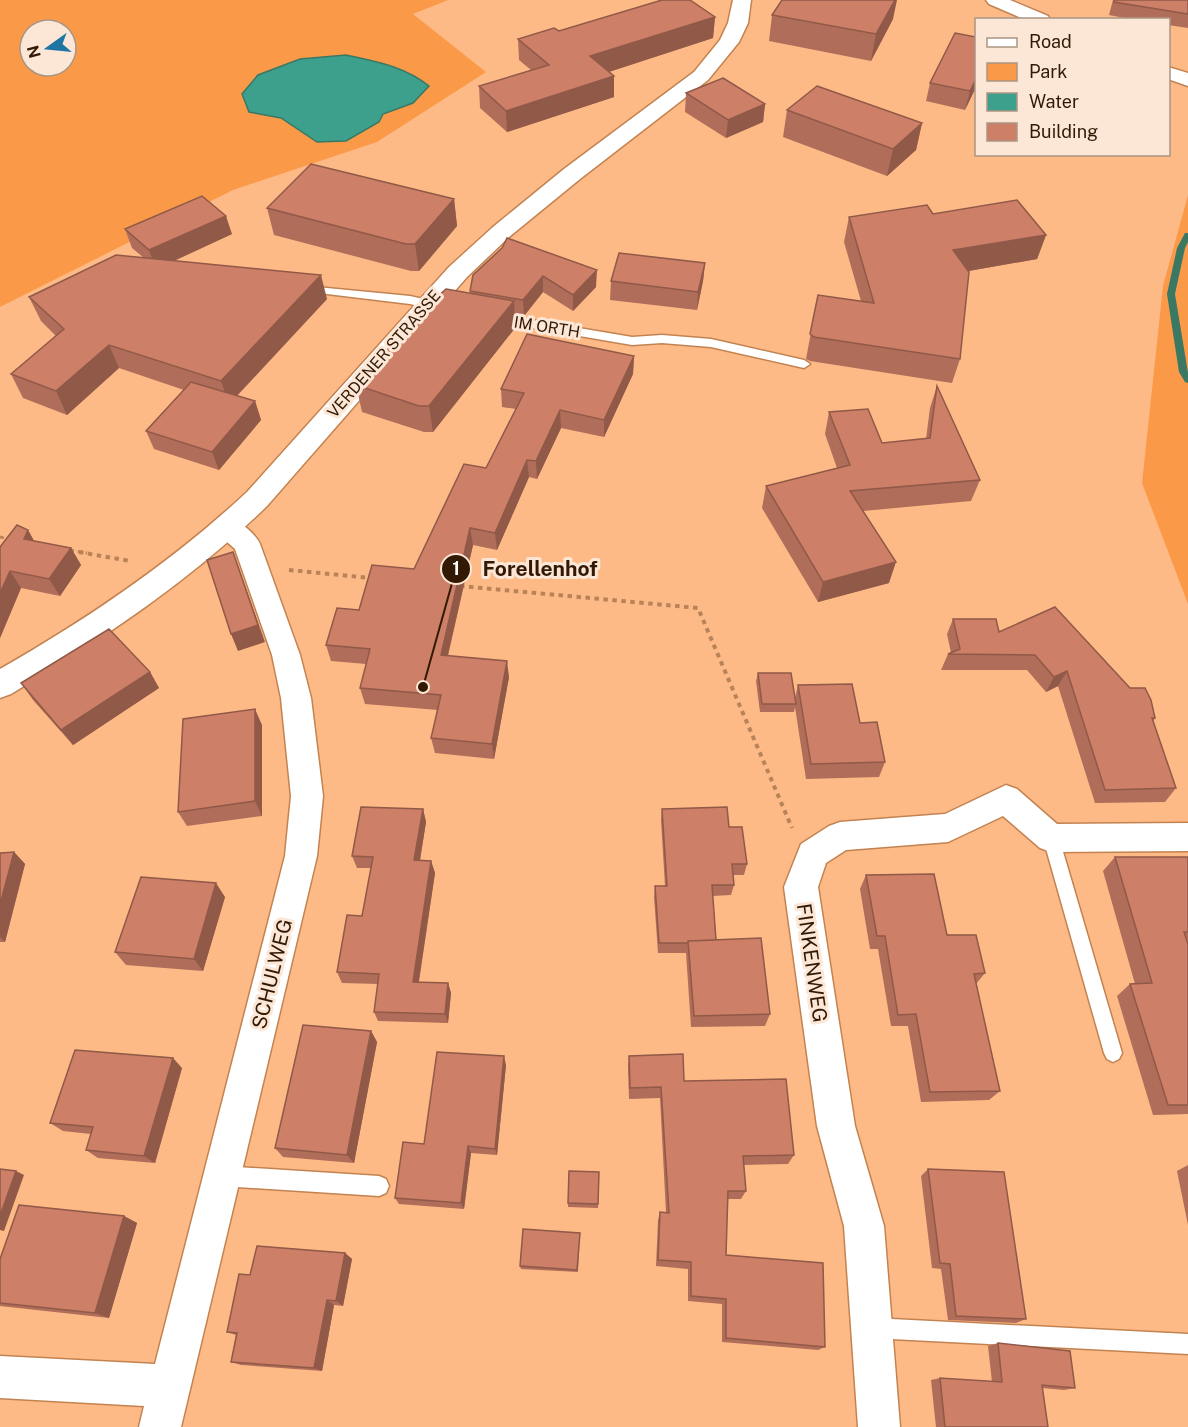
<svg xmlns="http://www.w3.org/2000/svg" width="1188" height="1427" font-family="'Public Sans',sans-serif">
  <rect width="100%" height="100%" fill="#feba86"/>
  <path fill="#fa9a48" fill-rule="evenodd" d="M0,0h448l-35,14 73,58 -109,70 -144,48 -233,117zM30,30h36v36h-36z
    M1188,195v409l-46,-121 21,-197z"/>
  <path fill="#3da08d" stroke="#3a7864" stroke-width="1.5" d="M346,55c31,7 58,11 83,31l-16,17 -30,11 -4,8 -33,19 -29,1 -36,-24 -32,-6 -7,-18 16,-19 42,-16z"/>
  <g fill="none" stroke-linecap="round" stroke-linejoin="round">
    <path fill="#3a7864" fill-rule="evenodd" d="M1185,233h3v9l-3,6 -10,46 13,79v10l-3,-1 -6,-10 -12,-78 10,-46z"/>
    <g stroke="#c38351" stroke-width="3">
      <path id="lane" d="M306,286l104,10 31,7 2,3 -6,4 -27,-6 -108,-13 -2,-2z
        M496,314l136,23 30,-2 49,4 93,21 6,4 -6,4 -93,-21 -49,-4 -30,2 -140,-24 -2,-3z
        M1051,831l6,2 2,5 63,215 -3,6 -6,3 -6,-3 -3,-6 -61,-215 2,-5z
        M222,1166l157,10 7,3 3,7 -3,7 -7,3 -157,-10 -7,-3 -3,-7 3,-7z
        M872,1318l316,16v20l-316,-16 -7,-3 -3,-7 3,-7z"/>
    </g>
    <g stroke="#c38351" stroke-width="3">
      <path id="street" d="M986,0h24l38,16 2,4h-24l-37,-16z
        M1168,67l20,6v13l-20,-7z
        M228,518c13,4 26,14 32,26l40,111 11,43 12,98 -6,60 -136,571h-42l5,-21 -144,-8v-42l155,8 130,-508 6,-60 -10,-98 -9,-43 -37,-106 -16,-14 -4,-7 4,-7z
        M1006,785l11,4 40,35 131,-1v28l-137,1 -11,-4 -37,-32 -55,26 -102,8 -20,13 -8,24 37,239 29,100 16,201h-42l-14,-201 -27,-100 -33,-239 17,-43 28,-18 11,-4 105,-8z"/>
    </g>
    <g stroke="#c38351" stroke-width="3">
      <path id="secondary" d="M733,0h18l-3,23 -9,19 -31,38 -128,99 -71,58 -42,40 -200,229c-77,75 -164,133 -256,188l-11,4v-29c89,-51 172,-107 247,-177l202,-225 44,-40 71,-58 130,-97 26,-32 8,-17z"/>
    </g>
    <path stroke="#b9835a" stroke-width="3" stroke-dasharray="4 4" stroke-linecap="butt" d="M0,537l9,2
      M70,550l17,3"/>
    <path stroke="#b9835a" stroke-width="4" stroke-dasharray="4.5 4.5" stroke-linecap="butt" d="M79,552l51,9
      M289,570l82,8
      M460,586l238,22 94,220"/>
    <use href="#lane" fill="#fff" fill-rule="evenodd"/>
    <use href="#street" fill="#fff" fill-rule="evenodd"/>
    <use href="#secondary" fill="#fff" fill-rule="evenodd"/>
  </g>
  <path fill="#b06d59" d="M1113,0h75v28l-20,-3v-5h-33l-26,-5z
    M772,15l121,4 -22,42 -102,-20z
    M715,17l-2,21 -104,34 5,4v21l-107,35 -27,-24 -1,-22 52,-16 -12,-10 -1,-21 41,-8z
    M976,37v50l-11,23 -39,-9 4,-18z
    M686,93l79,11 -2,18 -37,16 -41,-26z
    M787,110l135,13 -6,27 -29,26 -104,-39z
    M454,199l3,27 -38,45h-8l-137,-36 -7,-27z
    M933,214l113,21 -9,24 -69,12 -8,88 -8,24 -142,-22 -4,-2 12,-64 43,6 -17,-59 5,-25z
    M125,229l107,5 -58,27 153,38 -90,97 18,5 6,19 -42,50 -65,-21 -8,-18 38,-41 -65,-22 -52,47 -44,-17 -12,-24 45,-38 -15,-15 -12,-24 115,-39 -12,-10z
    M502,248l94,39 -23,24 -30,-19 -19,24 -9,-1v13l-82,104h-9l-62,-20 -6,-27 114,-92v-2z
    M705,263l-2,18 -6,29 -87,-10 1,-19z
    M634,356l-1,18 -29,63 -43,-9 -24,51 -8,-2 -32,73 -24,-5 -25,111 61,21 -15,82 -59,-6 -4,-15 7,-28 -73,-6 -5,-16 6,-24 -35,-3 -5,-16 33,-35 55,-41 72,-101 30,-59 -14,-2 -1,-18z
    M937,386l43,94 -9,21 -108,10 26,72 -71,19 -56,-94 4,-22 71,-18 -12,-34 4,-22 53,31 44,-4 4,-31z
    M28,530l6,11 37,7 10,17 -21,31 -39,-8 -21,50v-91z
    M953,619l46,13 156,86 -2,4 23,66 -11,14 -70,1 -37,-117 -12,6 -19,-22h-86l7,-16 3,-1 -4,-19z
    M150,672l9,16 -86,57 -40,-45 -12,-17z
    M758,673l37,25 3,-13 62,38 25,39 -6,15 -73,2 -11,-72 -1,5h-34l-4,-31z
    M262,725v91l-75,10 -9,-14z
    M423,809l3,13 -6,38 11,1 4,12 -16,109 29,1 3,10 -3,30 -70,-2 -4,-9 4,-28 -36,-1 -5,-11 25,-56 9,-48h-14l-5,-12z
    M662,809l67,18 18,37 -3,11h-11l1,10 -3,10 -19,1 4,44 54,74 -5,12 -74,1 -5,-74h-28l-4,-56 1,-11h10l-4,-66z
    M14,852l11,12 -20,78h-5v-89z
    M1115,857h73v257l-35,1 -36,-119 13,-12h5l-32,-113z
    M866,875l81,60 38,38 -9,11 24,107 -11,9 -68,2 -13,-76h-17l-13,-77h-8l-10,-60z
    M225,897l-22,74 -77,-6 -11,-13z
    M371,1031l6,11 -23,121 -71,-6 -8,-9z
    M629,1056l55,25 110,74 -6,9 -44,1 2,26 -5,8h-14l-1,56 99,92 -7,3 -96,-8v-38l-34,-3v-32l-32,-3 2,-46 2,-8 6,1 -6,-115 -31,1 -1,-32z
    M506,1065l-9,90 -26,-2 -7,56 -65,-5 -4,-6 29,-54z
    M182,1068l-27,95 -57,-5 -12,-8 5,-16 -28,-3 -13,-8z
    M1188,1165v60l-11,-54z
    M928,1169l98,150 -10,4 -68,-3 -7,-51 -9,-1 -11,-92z
    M599,1172l-1,36 -30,-1v-4z
    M124,1216l13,7 -28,95 -109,-12v-47z
    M580,1233l-2,39 -57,-3 -1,-3z
    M345,1253l7,6 -9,47 -9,-1 -12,66 -81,-6 -10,-3 5,-27 -9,-3 23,-57z
    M998,1343l77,45 -11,2 -22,-2 6,39h-112l-5,-47 9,-2 52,4 -4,-36z"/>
  <path fill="#905948" d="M895,0h2l-4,19 -22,42 5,-27z
    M715,17l-2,21 -123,40v-22z
    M614,76v21l-107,35 -1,-21z
    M976,79v8l-11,23 5,-19z
    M765,104l-2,18 -37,16 2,-18z
    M922,123l-6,27 -29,26 6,-27z
    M454,199l3,27 -38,45 -4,-27z
    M226,216l6,18 -76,35 -7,-19z
    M1046,235l-9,24 -91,16 7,-25z
    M705,263l-2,18 -6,29 1,-18z
    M597,270l-1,17 -23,24v-16z
    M321,275l6,24 -98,105 -8,-23z
    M543,276v16l-19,24 -1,-16z
    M514,301l1,27 -82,104 -4,-26z
    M109,345l10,23 -52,47 -11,-24z
    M634,356l-1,18 -29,63v-17z
    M255,401l6,19 -42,50 -7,-18z
    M560,410l1,18 -24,51 -1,-18z
    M527,460l2,17 -32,73 -2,-17z
    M470,528l3,17 -29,126 -3,-16z
    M28,530l10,18 -14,-9z
    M71,548l10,17 -21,31 -11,-17z
    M233,552l32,90 -27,9 -7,-17z
    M896,562l-7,21 -71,19 5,-20z
    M10,571l11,17 -21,50v-45z
    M507,661l2,16 -15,82 -2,-15z
    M1067,671l-9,15 -12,6 8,-15z
    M150,672l9,16 -86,57 -12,-15z
    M255,709l7,16v91l-7,-15z
    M423,809l3,13 -8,50 -4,-12z
    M14,852l11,12 -20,78 -5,-5v-32z
    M431,861l4,12 -18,119 -4,-10z
    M216,883l9,14 -22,74 -9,-12z
    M448,983l3,10 -3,30 -3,-9z
    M371,1031l6,11 -23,121 -7,-8z
    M504,1056l2,9 -9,90 -2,-6z
    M173,1058l9,10 -27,95 -11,-7z
    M468,1146l3,7 -7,56 -3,-6z
    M16,1171l8,4 -20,56 -4,-1v-14z
    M124,1216l13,7 -28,95 -14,-5z
    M345,1253l7,6 -9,47 -7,-5z
    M327,1300l7,5 -12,66 -8,-3z"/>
  <path fill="#cd7f67" stroke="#905948" stroke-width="1.5" d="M662,0h28l25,17 -125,39 24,20 -108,35 -27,-25 70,-21 -31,-26 36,-11 5,3z
    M782,0h113l-19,34 -104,-19z
    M1114,0h74v14l-74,-12z
    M955,33l21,4v42l-6,12 -40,-8z
    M723,78l42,26 -37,16 -42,-27z
    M817,86l105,37 -29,26 -106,-39z
    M311,164l143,35 -39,45h-9l-139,-36z
    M202,196l24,20 -77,34 -24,-21z
    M1017,200l29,35 -93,15 16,22 -9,87 -146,-22 -4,-3 8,-39 56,8 -25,-86 78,-12 6,9z
    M507,238l90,32 -24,25 -30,-19 -20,24 -53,-9 3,-16 29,-27z
    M619,253l86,10 -7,29 -87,-11z
    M116,255l205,20 -100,106 -112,-36 -53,46 -45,-17 53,-45 -35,-32z
    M446,289l68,12 -85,105h-10l-63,-21 64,-73z
    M527,334l107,22 -30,64 -44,-10 -24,51 -9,-1 -32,73 -25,-5 -29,127 66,6 -15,83 -61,-6 10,-43 -81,-7 10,-39 -44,-4 11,-37 22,2 13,-45 42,4 50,-105 22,4 38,-75 -23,-4z
    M191,382l64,19 -43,51 -66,-21z
    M937,386l43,94 -130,11 46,71 -73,20 -57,-96 84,-21 -21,-53 39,-3 14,34 48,-5z
    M17,525l11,5 -4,9 47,9 -22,31 -39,-8 -10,22v-46z
    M233,552l25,73 -27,9 -24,-74z
    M1055,607l75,81h15l6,12 4,18h-3l24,70 -71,2 -38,-119 -13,6 -19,-22 -87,-1 12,-5 -7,-30h43l3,13z
    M109,629l41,43 -89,58 -40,-47z
    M758,673h33l5,31h-34z
    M852,684l8,39 17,-1 8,40 -74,2 -13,-79z
    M255,709v92l-77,11 5,-93z
    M361,807l62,2 -9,51 17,1 -18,121 35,1 -3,31 -71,-2 5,-38 -42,-2 10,-57 15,1 11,-59 -21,-1z
    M727,807l2,20h13l5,37h-15l2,21h-22l4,55 -28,1v2h-29l-4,-57h12l-5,-77z
    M14,852l-14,53v-52z
    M1115,857h73v75h-4l4,12v161h-20l-38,-121 22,-1z
    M934,874l13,61h29l9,38 -11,1 26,117 -70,1 -14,-78 -18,1 -13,-79h-8l-11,-61z
    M141,877l75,6 -22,76 -79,-7z
    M761,938l9,76 -76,2 -6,-75z
    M303,1025l68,6 -24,124 -72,-7z
    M75,1050l98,8 -29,98 -58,-6 7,-23 -43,-4z
    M437,1052l67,4 -9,93 -27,-3 -7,57 -66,-5 8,-56 21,2z
    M683,1054l1,27 102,-2 8,76 -51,1 3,35h-18l-2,64 97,8 2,84 -99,-9v-39l-35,-3v-34l-33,-2 2,-48 9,1 -8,-126 -31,1 -1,-32z
    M0,1169l16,2 -16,45z
    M928,1169l76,3 22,147 -70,-3 -6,-52 -10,-1z
    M569,1171l30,1 -1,32 -30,-1z
    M19,1205l105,11 -29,97 -95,-10v-44z
    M523,1229l57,4 -3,37 -57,-4z
    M257,1246l88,7 -9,48 -9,-1 -13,68 -83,-6 6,-29 -10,-1 12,-58 11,1z
    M998,1343l72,8 5,37 -33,-3 6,42h-103l-5,-49 62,4z"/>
  <g text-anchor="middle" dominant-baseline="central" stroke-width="6" stroke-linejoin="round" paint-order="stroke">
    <g font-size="16" fill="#321904" stroke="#fce7d7">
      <text transform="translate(547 327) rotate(9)">IM ORTH</text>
      <text transform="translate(384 354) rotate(-49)">VERDENER STRASSE</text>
    </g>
    <g font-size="20" fill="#321904" stroke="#fce7d7">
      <text transform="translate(812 963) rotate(82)">FINKENWEG</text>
      <text transform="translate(272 974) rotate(-76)">SCHULWEG</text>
    </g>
  </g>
  <path fill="none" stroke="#321904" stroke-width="2" d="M423 687L456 569"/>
  <g fill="#321904" stroke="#fce7d7" stroke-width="2">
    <circle cx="423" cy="687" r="6"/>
    <circle cx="456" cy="569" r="15"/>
  </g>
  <g font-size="18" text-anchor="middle" font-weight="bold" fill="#fff">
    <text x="456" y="575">1</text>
  </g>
  <g font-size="21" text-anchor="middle" font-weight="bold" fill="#321904" stroke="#fce7d7" stroke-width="6" stroke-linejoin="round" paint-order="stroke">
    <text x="540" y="576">Forellenhof</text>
  </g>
  <rect x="975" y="18" width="195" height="138" fill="#fce7d7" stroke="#ab9583" stroke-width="1.5"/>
  <rect x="987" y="38" width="30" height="9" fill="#ffffff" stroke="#ab9583" stroke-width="1.5"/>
  <text x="1029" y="48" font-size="18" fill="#321904">Road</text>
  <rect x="987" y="63" width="30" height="18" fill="#fa9a48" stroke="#ab9583" stroke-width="1.5"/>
  <text x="1029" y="78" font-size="18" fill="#321904">Park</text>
  <rect x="987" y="93" width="30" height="18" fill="#3da08d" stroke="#ab9583" stroke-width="1.5"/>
  <text x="1029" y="108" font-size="18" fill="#321904">Water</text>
  <rect x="987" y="123" width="30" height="18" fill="#cd7f67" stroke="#ab9583" stroke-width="1.5"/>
  <text x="1029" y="138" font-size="18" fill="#321904">Building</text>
  <g transform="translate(48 48) rotate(255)"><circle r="28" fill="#fce7d7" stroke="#ab9583" stroke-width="1.5"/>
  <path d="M0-4.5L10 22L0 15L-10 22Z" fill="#1f76a5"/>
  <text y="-9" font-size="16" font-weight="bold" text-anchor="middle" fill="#321904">N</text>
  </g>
</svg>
